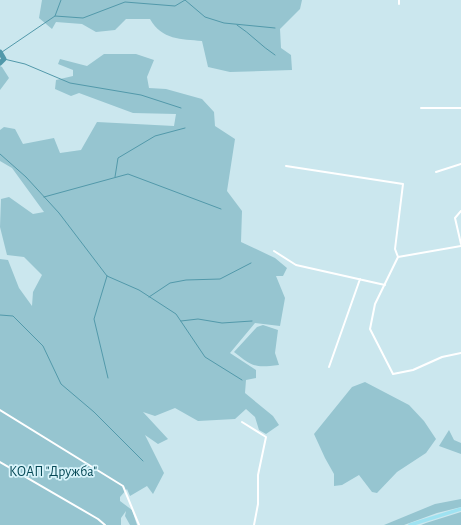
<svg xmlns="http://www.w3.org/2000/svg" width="461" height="525" font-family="'Alegreya Sans',sans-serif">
  <rect width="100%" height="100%" fill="#cbe7ee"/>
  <path fill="#96c5d0" d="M42,0h260l-2,9 -20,20 1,19 10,7 1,15 -62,2 -22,-5 -6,-26c-21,-2 -40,-1 -52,-22h-24l-11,11 -19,2 -14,-8 -26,-2 -4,7 -13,-11z
    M104,54h32l18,6 -7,17 2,11 17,1 36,10 12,13 1,14 20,13 -8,52 15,20 -1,31 34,16 12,10 -4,8h-7l9,22 -5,28 -25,-3 -25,30 26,17v8l-10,2 -1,13 28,23 6,9 -13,9 -7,-4 -4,-13 -9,-8 -11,10 -37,2 -23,-13 -20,8 -12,-4 25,27 -10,5 -13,-9 19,38 -11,21 -6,-8 -17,10 -3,-7 -7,8v4l12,9 5,15h-7l-5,-9 1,-5 -5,7v7h-121v-266l8,1 11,28 13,18 1,-14 9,-17 -18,-18 -17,-2 -7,-28 1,-28 8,-2 24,17 11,-2 -32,-44 -12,-7v-31l4,-3 11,2 8,15 31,-6 6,15 21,-3 16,-28 77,4 2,-12 -43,-1 -54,-20 -8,3 -16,-7 1,-9 17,-4v-6l-15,-6 2,-5 27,7z
    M0,66l2,1 7,11 -9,12z
    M263,325l15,5 -3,23 4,12c-24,3 -26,2 -45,-13l23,-25z
    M365,382l44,23 15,16 12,18 -10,14 -29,19 -20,21 -5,-1 -13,-17 -17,10 -8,1v-12l-9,-16 -11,-24 38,-47z
    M449,430l5,10 7,3v11l-22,-8z
    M461,499v8l-24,6 -33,12h-20l51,-21z
    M461,512v13h-40l5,-2z"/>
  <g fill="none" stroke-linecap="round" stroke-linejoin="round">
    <path stroke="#5299aa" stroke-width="1" d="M185,0l20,17 19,6 51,5
      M55,16l6,-16
      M237,25c14,9 24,21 38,30
      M2,52l53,-36 28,2 42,-16 50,4 10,-6
      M4,59l21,5 45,19 71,12 40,13
      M0,154l26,23 33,36 48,63 32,14 37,24 29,43 37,23
      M115,177l3,-19 37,-22 30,-8
      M44,197l84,-23 93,35
      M107,276l-13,43 14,59
      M149,297l21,-14 16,-3 34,-1 31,-16
      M0,315l13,1 30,30 18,38 33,28 49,49
      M181,321l17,-2 24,4 30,-2"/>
    <path stroke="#5299aa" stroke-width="5" d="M0,52l4,7 -4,4"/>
    <path stroke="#fff" stroke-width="2" d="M399,0v4
      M421,108h40
      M286,166l117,18 -8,65 3,8
      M436,172l25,-8
      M461,211l-6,7 6,26
      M461,246l-63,11 -23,47 -5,25 23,45 20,-4 29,-13 19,-4
      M274,251l22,14 89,20
      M329,367l31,-88
      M0,410l123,76 16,39
      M242,422l24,15 -8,38v29l-4,21
      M0,462l98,57 7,6"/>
    <path stroke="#9ee2f1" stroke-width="3.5" d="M410,525l51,-16"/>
  </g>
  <g text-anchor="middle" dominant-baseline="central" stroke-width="3.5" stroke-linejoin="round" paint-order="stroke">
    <g font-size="14" fill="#054855" stroke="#d8f4fb">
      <text x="53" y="472">КОАП "Дружба"</text>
    </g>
  </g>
</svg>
